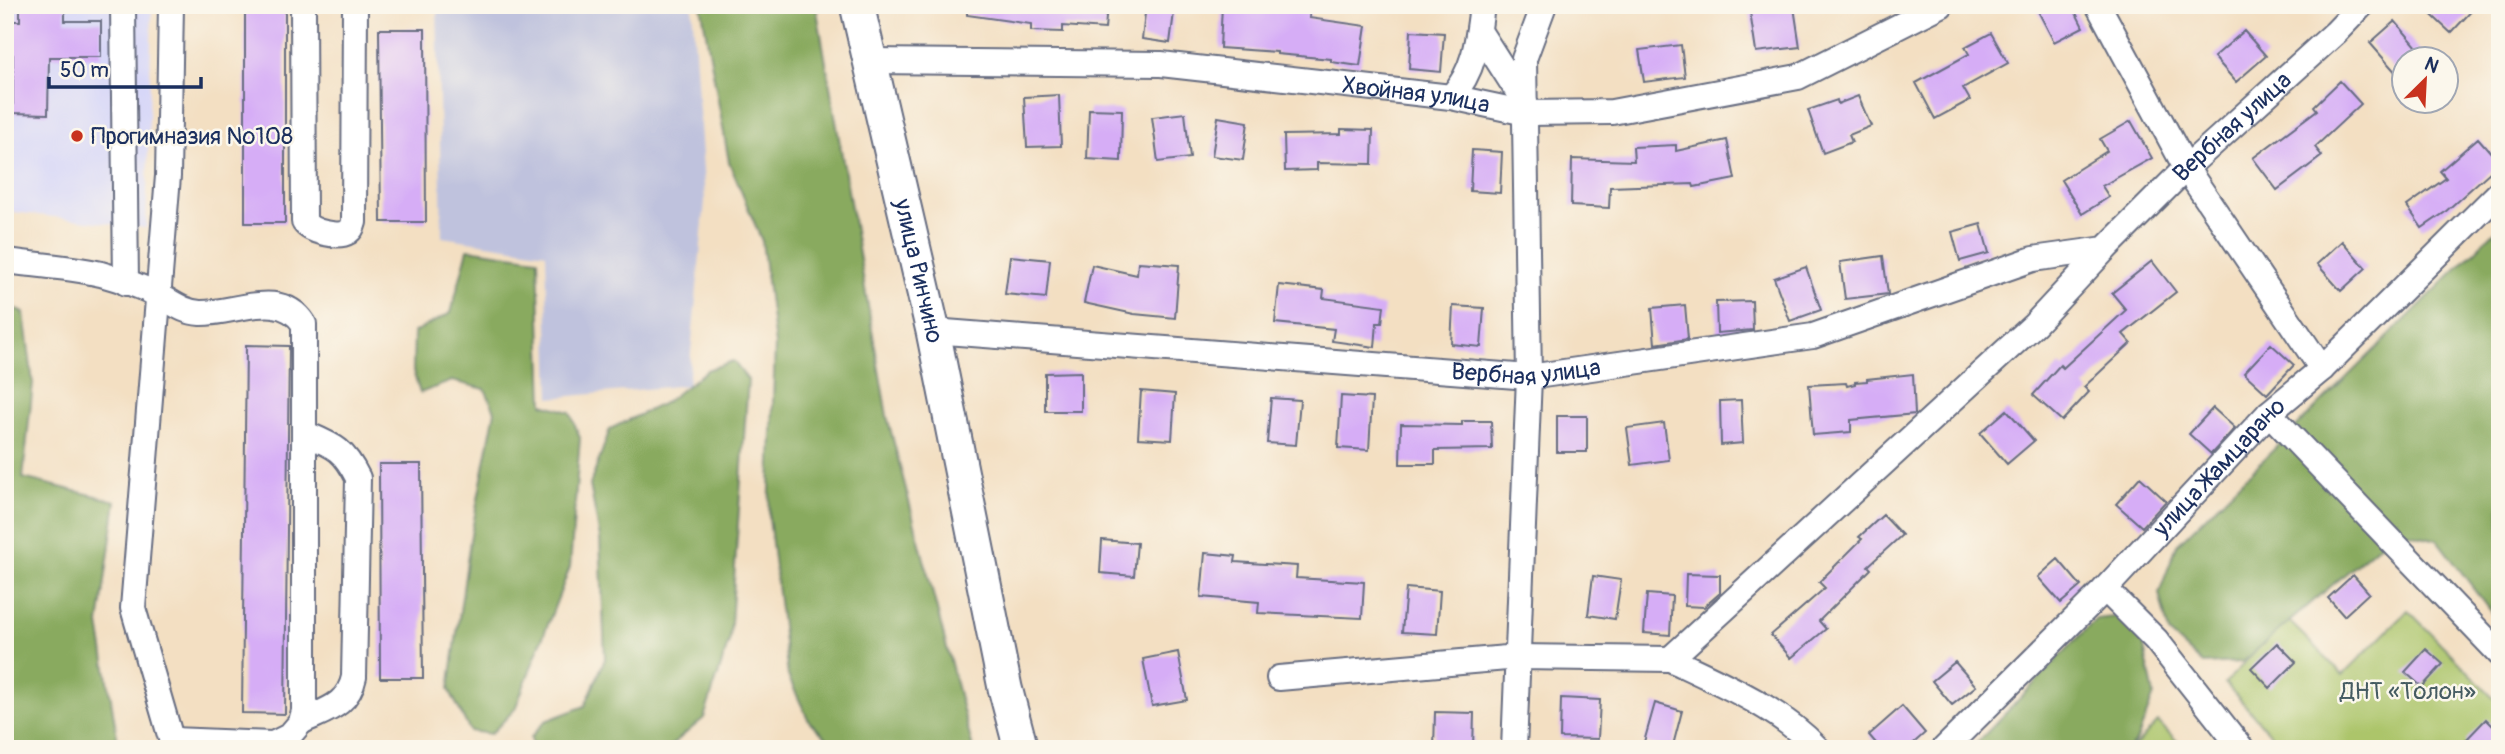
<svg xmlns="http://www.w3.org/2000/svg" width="2505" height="754" font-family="Pangolin,sans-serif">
  <rect width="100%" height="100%" fill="#fbf7ec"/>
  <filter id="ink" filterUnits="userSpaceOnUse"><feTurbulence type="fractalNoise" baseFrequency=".0143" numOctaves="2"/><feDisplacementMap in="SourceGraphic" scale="14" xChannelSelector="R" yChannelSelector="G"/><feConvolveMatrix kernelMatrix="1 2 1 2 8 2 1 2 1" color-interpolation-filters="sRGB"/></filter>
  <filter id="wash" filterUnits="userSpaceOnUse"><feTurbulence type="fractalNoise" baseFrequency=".00686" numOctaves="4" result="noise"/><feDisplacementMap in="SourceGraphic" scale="28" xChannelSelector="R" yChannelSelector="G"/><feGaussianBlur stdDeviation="1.57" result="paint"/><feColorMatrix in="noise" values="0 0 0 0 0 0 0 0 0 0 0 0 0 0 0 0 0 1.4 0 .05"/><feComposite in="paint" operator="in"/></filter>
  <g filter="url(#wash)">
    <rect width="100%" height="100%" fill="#f3dfc2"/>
    <path fill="#d7d7f8" d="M5,5h147l-6,223 -141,-17z"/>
    <path fill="#bfc2dd" d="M437,5h255l13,196 -17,184 -138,13 -4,-145 -104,-16z"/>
    <path fill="#acc56a" stroke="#647a64" stroke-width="2" d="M2408,610l92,94v45h-216l-59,-66 62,-64 56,56z
      M2158,722l27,27h-53z"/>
    <path fill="#89aa5e" stroke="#526c5e" stroke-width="2" d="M701,5h115l71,411 86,333h-135l-29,-28 -21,-45 -19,-158 6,-173 -13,-104 -33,-79z
      M2500,226v397l-63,-83 -32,-8 -27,14 -136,116 -39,2 -34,-31 -10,-40 18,-48z
      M468,249l70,10 5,145 27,8 10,26 -10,129 -55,142 -24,25 -21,-3 -21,-42 21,-149 25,-129 -10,-22 -33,-8 -32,12 -7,-22 1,-39 37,-19z
      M5,304l19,9 9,70 -10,95 93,23 -17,123 20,125h-114z
      M733,361l15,19 -18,258 -26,80 -37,31h-134l-2,-12 14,-16 40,-15 20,-47 -5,-121 -10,-53 20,-56 56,-27 41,-32z
      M2123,616l18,17 13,62 -17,45 -8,9h-158l125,-130z"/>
    <g id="blocks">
      <path fill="#d6adf6" d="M20,5h45v16h36v36h-52l-1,57 -35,-1v-58h-8v-34h15z
        M245,5h40v218h-40z
        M967,5h140l-2,24 -42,-3v6l-32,-1v-7l-64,-9z
        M1146,5h29l-5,38 -28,-4z
        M1222,5h38l50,6 -1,7 57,8 -6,40 -29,-4v-3l-54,-5v-2l-57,-4z
        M2048,5h24l11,22 -29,15 -16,-31z
        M2421,5h56l-26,28z
        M1794,7l6,40 -44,5 -6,-40z
        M2395,21l33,39h-24v22l-34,-39z
        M379,29h46l1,193h-45z
        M1411,31l33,2 -3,39 -32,-3z
        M2244,31l22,25 -30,26 -22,-25z
        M1991,33l17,30 -45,25 7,12 -35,19 -19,-36 53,-29 -4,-7z
        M1681,45l4,32 -41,5 -5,-32z
        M2340,81l21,23 -46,43 7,9 -45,34 -24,-32 64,-48 -3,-4z
        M1059,95l2,51 -34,1 -3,-50z
        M1858,96l13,30 -22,9 3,7 -29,11 -15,-43 29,-10 1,4z
        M1089,109l33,1 -1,51 -34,-2z
        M1185,113l5,45 -32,4 -6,-45z
        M1218,117l30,5 -5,38 -31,-4z
        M2131,121l21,37 -50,28 7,11 -27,17 -21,-34 46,-29 -7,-12z
        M1341,129l32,1 -1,34 -55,-1v7l-32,1 -1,-36 57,-1z
        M2478,138l22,25 -56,50 -22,15 -15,-22 39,-28 -6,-7z
        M1727,140l8,39 -41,8 -1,-3 -83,3 -1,21 -38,-2 1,-47 62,2 -1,-14 43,-2v6z
        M1472,150l30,2 -2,41 -30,-2z
        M1981,224l8,29 -29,8 -8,-29z
        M2342,241l24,27 -25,23 -24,-27z
        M1010,256l40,4 -4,38 -41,-4z
        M1883,256l5,38 -43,5 -5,-37z
        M2152,261l24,31 -53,42 8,9 -47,44 5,5 -27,29 -29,-26 27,-30 3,3 63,-58 -14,-17z
        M1138,262l41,3 -4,53 -41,-4 -50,-11 8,-38 45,10z
        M1806,267l15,43 -31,11 -16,-43z
        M1279,285l45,5 -1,8 61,8 -2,17h-5l-2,24 -43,-6 2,-12 -59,-6z
        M1752,301l1,29 -36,3 -1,-31z
        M1685,305l3,34 -33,5 -3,-36z
        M1453,306l31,2 -3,39 -30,-3z
        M2271,344l23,21 -27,29 -23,-21z
        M246,345l43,1 -4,368 -43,-1z
        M1081,372v39h-36v-38z
        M1913,374l2,40 -64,6v12l-38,3 -4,-50 37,-2 1,3 8,-2v-2l12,-1v-2z
        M1141,391l34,3 -3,46 -34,-2z
        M1341,396l31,2 -3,52 -31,-2z
        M1271,398l29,2 -4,45 -29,-2z
        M1741,400l2,43 -22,2 -1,-44z
        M2213,408l22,20 -24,26 -22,-20z
        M2007,410l27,31 -27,23 -27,-31z
        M1557,416h30v36h-30z
        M1462,421h29l1,28 -57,1v14h-35l1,-40 61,1z
        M1664,423l5,37 -37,5 -5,-37z
        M379,464h42l2,214h-43z
        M2140,477l26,24 -24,26 -26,-23z
        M1883,515l19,20 -34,31 3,3 -52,52 7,8 -35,29 -20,-23 54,-47 -6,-6 43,-43 -3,-2z
        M1102,540l35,3 -3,33 -34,-3z
        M1205,553l31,3 -1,6 62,4 -1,12 68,4 -2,36 -104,-5 1,-11 -58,-5z
        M2058,559l23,27 -20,17 -23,-26z
        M1686,574l34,1v18l-16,14 -19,-1z
        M2353,575l16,18 -25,23 -16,-18z
        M1593,576l28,4 -6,39 -27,-4z
        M1406,588l34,3 -3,43 -35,-2z
        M1647,594l25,2 -2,39 -26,-2z
        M2277,643l19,19 -26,26 -19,-20z
        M2426,649l17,15 -21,23 -17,-15z
        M1178,652l9,48 -35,6 -9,-47z
        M1955,662l21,24 -24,19 -20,-24z
        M1561,698l39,2 -2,39 -38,-1z
        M1655,703l27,8 -10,38 -28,-7z
        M1902,706l23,27 -18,16h-26l-12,-14z
        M1435,712l39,1 -1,36h-39z
        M2486,719l14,14v3l-12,13h-14l-9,-8z"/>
    </g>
  </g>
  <g filter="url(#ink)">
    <use href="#blocks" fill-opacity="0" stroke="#676d81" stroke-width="2"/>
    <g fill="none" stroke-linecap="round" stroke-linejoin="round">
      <g stroke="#676d81" stroke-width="28">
        <g id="street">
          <path d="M123,5l3,278"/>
          <path d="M171,5l-3,171 -35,432 41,141"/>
          <path d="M303,5l1,217c7,10 34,16 44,10 4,-3 5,-6 6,-10l1,-217"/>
          <path d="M2098,5l88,163 136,201"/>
          <path d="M1479,31l46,72"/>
          <path id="s1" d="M870,61l291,3 290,33 75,16 86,-1 186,-35 143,-72"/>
          <path d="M1451,97c24,-26 27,-58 31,-92"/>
          <path d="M5,261c32,4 65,6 96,13 18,5 39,12 55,20 15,7 26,18 44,19 35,1 80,-26 104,11v387l-3,11 -12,14 -16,8 -100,-4"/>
          <path id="s2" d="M933,331l596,46 284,-41 220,-77 72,-10 81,-81 149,-135 27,-28"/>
          <path d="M2269,413l231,241"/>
          <path d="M2105,589l51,51 86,109"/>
          <path d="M1670,659c51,24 108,48 148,90"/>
          <path d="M1279,678l239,-21 152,2 365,-335 70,-75"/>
          <path d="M301,722c24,-12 47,-16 53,-45l4,-199c-15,-30 -24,-32 -54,-45"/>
          <path d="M1514,749l15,-372 -5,-318 20,-54"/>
          <path id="s3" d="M1944,749l161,-160 164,-176 53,-44 178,-177"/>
        </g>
      </g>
      <g stroke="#676d81" stroke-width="37">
        <g id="secondary">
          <path id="s4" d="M857,5l76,326 72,357 16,61"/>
        </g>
      </g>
      <use href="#street" stroke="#fff" stroke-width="24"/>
      <use href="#secondary" stroke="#fff" stroke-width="33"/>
    </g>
  </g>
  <circle fill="#c8321e" stroke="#fbf7ec" stroke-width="2.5" cx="77" cy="136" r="7"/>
  <g text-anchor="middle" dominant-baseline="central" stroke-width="5" stroke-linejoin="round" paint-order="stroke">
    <g font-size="24" fill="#1b2f5e" stroke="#fbf7ec">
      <text stroke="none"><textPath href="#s1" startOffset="548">Хвойная улица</textPath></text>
      <text stroke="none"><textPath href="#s2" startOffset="1367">Вербная улица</textPath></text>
      <text stroke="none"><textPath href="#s4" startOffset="273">улица Ринчино</textPath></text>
      <text stroke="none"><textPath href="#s2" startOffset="595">Вербная улица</textPath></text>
      <text stroke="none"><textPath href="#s3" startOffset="394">улица Жамцарано</textPath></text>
    </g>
    <g font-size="24" fill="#1b2f5e" stroke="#fbf7ec" text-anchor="start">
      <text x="91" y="136">Прогимназия №108</text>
    </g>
    <g font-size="24" fill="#465c62" stroke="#fbf7ec">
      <text x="2408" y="691">ДНТ «Толон»</text>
    </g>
  </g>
  <rect width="2505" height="754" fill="none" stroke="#fbf7ec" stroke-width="28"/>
  <g transform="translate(2425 80) rotate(24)"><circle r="33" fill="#fbf7ec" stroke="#a1a7b3" stroke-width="2"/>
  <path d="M0-5L12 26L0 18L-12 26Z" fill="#c8321e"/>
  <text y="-10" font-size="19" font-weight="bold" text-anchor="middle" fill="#1b2f5e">N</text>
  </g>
  <path d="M49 77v10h152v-10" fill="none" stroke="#1b2f5e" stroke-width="3.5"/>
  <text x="60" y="77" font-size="21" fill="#1b2f5e" stroke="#fbf7ec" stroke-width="5" paint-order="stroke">50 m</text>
</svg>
